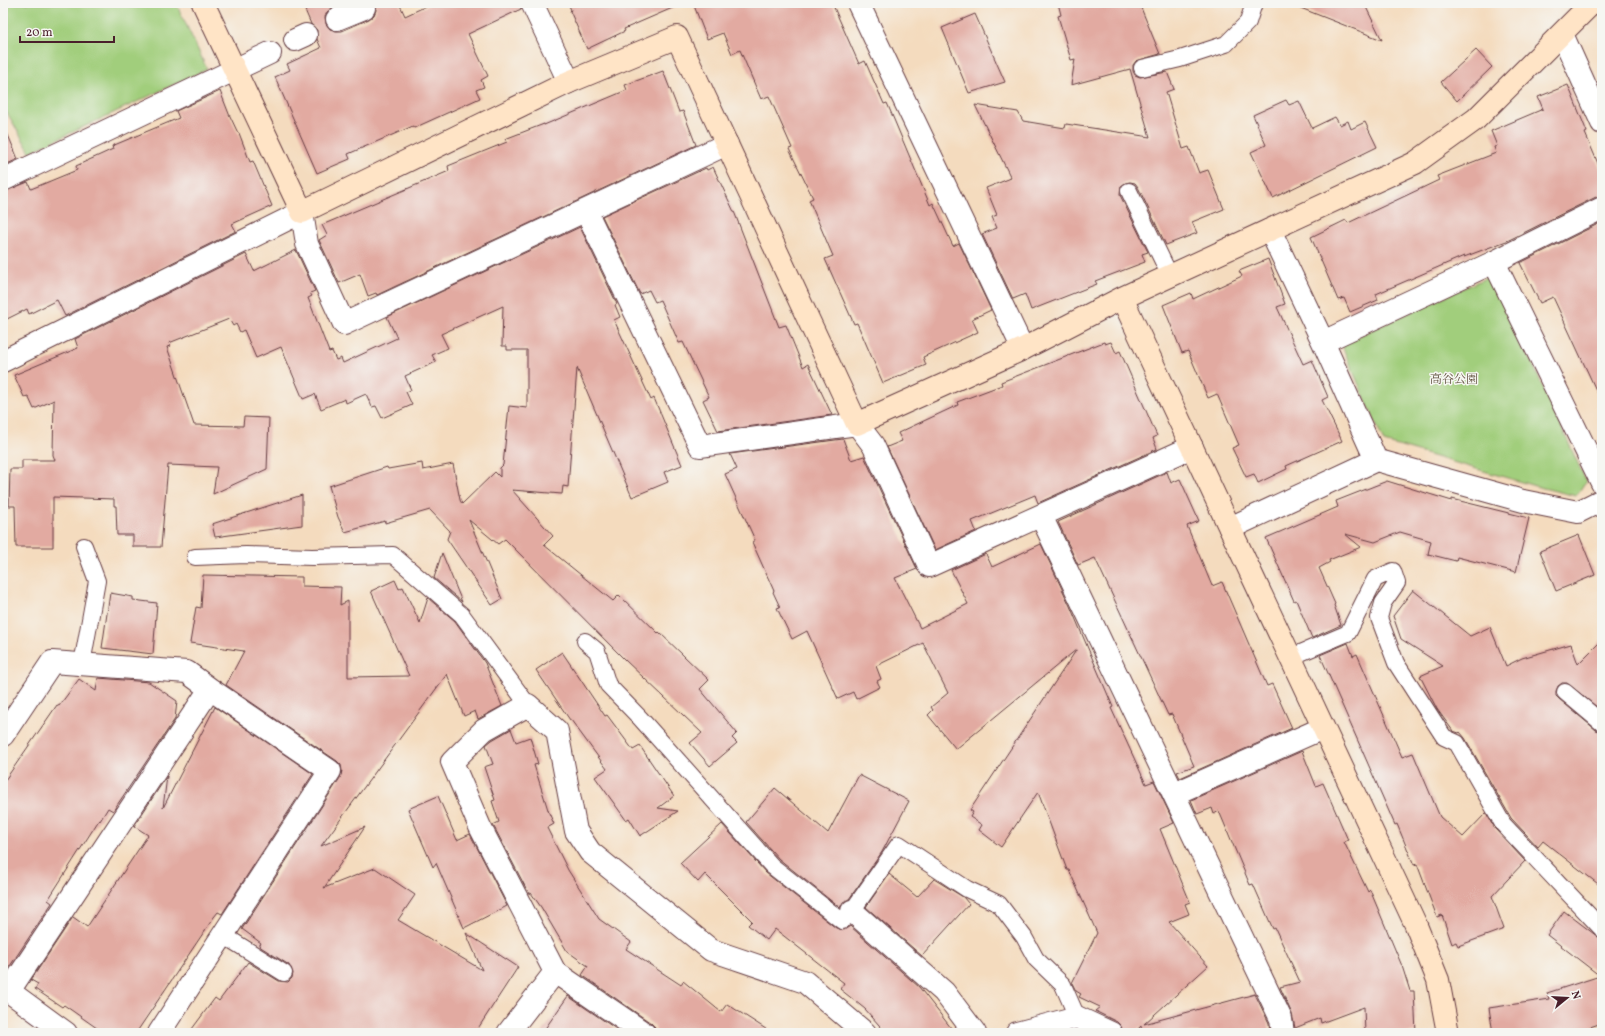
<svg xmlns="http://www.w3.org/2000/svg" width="1605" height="1036" font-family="Vollkorn,'Noto Serif JP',serif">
  <rect width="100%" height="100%" fill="#f6f6f2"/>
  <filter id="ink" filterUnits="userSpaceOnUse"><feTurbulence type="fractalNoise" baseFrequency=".025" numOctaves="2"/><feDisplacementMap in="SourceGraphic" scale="8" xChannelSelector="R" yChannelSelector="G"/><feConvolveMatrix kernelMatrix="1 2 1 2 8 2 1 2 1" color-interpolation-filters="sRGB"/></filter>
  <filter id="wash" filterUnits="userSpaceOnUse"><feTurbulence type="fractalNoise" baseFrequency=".012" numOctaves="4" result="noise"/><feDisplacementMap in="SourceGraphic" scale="16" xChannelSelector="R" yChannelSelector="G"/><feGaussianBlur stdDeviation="0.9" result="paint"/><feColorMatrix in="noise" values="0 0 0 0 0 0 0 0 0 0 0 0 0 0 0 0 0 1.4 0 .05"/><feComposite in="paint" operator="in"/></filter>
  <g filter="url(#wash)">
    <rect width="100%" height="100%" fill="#f4dbbe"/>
    <path fill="#a1ce7b" stroke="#767653" d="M3,3h173l31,66 -177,83 -27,-46z
      M1492,275l94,206 -10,15 -41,-10 -151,-44 -43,-98z"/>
    <g id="blocks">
      <path fill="#e2aaa1" d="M302,3h41l-11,5 -5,4 -2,5 1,7 4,5 6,2h6l27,-12 5,-4 2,-5 -1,-7h24l6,13 28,-13h87l1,6 -53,25 20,42 -7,4 3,7 -8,3 4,8 -66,30 -1,-2 -65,28 2,5 -33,14 -42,-96 15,-7 -3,-6 34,-16 -4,-9v-9l-6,-6z
        M568,3h116l-60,26 1,2 -38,18 -17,-38 1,-1z
        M693,3h139l27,61 6,-3 19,43 3,-1 43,102 3,-2 20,43 6,-3 32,67 -19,9 6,13 -55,25 3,8 -43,18 -26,-60 -3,1 -29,-65 8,-3 -24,-56 4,-2 -24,-49 3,-1 -23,-52 -8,3 -21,-49 -8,4 -9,-21 -16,6z
        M1058,3h81l21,51 -24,7 -3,4v6l2,4 5,2 27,-5 7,17 -8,3 17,57 6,-2 10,26 9,-3 16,39 -32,13 5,11 -31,12 -28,-58 -3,-4 -5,-1 -5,1 -4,3 -1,9 28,57 -6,2 3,8 -50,19 2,3 -66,26 -6,-16 -12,5 -31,-65 15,-6 -5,-11 5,-2 -11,-27 25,-10 -36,-73 43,7 5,9 42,7 1,-4 84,13 -20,-68 -59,16 4,-26 -4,1 -13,-44 3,-1z
        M1293,3h71l18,37 -89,-35z
        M975,14l30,68 -36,11 -27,-65z
        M1476,50l16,17 -35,34 -16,-19z
        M663,71l16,41 4,-1 13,34 -319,150 -1,-2 -8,3 -8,-22 -21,9 -20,-43 8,-5 -5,-10 127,-54 -1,-5 59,-24 -2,-3 39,-15v1l83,-35 -2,-5z
        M1568,85l19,47 -2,1 17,40v23l-6,1 -87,43 -45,17v-1l-88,38 2,6 -28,12 -6,-14 -6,2 -27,-63 35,-17 2,3 91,-43 -2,-4 59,-23 -2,-6 3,-1 -6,-15 52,-22 -5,-12z
        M220,91l9,23 9,19h1l11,29 3,-1 19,45 -40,18 4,7 -171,85 -8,-16 -28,14 -2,-5 -24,12v-129l25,-10 3,7 46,-19 -1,-4 37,-17 -1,-3 67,-28 -3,-7z
        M1286,100l3,5 10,-4 13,27 23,-11 5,8 8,-4 3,8 14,-7 12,25 -104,51 -22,-46 15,-7 -13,-30z
        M3,123l15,36 -15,7z
        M713,167l22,47 44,113 7,-2 17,42 5,-3 24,51 -114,16 -15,-31 6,-3 -26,-55 -4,1 -19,-43 -5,2 -6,-12 -9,4 -38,-78 104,-48 1,2z
        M1602,222v181l-49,-106 -13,6 -20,-40z
        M580,227l37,77 -2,1 5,12 -6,3 37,80 3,-2 28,67 -18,7 4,10 -36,15 -55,-129 -9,119 -5,-1 -1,8 -50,-4 41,46 -9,9 69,56 6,-6 39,38 1,-1 50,48 -9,9 37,44 -5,5 5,5 -27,23 -20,-23 12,-10 -77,-73 -120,-121 -7,5 -29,-24 33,79 -10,6 -45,-66 3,-8 -20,-21 -45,13v-2l-40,11 -7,-15 -9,-31 58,-19 1,2 34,-6 1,7 30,-6 7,36 2,4 33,-32 5,5v-9l3,-3 6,-59 18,2v-58h-20v-4h-5l1,-40 -62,28 7,14 -16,7 4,7 -31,14 6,14 -5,2 6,13 -30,13 -6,-12 -4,1 -6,-13 -20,9 -1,-4 -24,10 -6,-15 -12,5 -22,-52 -25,11 -12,-28 -4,2 -4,-8 -3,2 -4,-7 -60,24 1,3 -3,1 27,78 49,1 1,-9 25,1 -2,51 -54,25 4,-27 -49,-2 -7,82h-28v-12h-16l-1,-29h-2v-7l-61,-2v50h-37l-1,-41h-6l1,-37h12v-9h33l-2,-5 1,-55 -20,9 -6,-13 -4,1 -10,-22 64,-27 -3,-9 171,-85 8,17 42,-21 19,41 -5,2 2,3 -4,2 21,54 3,-1 4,9 5,-2 2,5 54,-25 -10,-21z
        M1268,259l17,45 -8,3 26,57 9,-4 16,37 -6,3 20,41 -56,25 1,3 -29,14 -4,-9 -8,3 -14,-29 7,-3 -22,-51 -9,4 -20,-47 -6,2 -19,-48 28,-12 2,6 49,-23 -3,-5z
        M1104,342l1,2 6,-2 5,11 4,-2 37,85 -4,2 4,11 -119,54 -3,-8 -63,26 4,10 -41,19 -48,-103 15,-6 -4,-8 60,-28 -1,-3 45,-17 -1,-3z
        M843,439l8,21 13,-4 53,113 -22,9 25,50 48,-24 -17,-34 35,-16 6,13 49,-23 29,62 43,101 -2,1 35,76 8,-3 20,42 -14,6 30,73 -5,2 4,10 -20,8 39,44 -64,58 111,-30 14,29 1,10h-128l-1,-7 -7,7h-11l-2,-7 -4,-4 -22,-11 5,-4 -21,-10 2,-3 -5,-3 -4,-8 25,-50 -28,-63h-2l-29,-78 -37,55 -22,-17 3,-5 -12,-8 3,-5 -3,-2 107,-161 -121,100 -28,-34 5,-5 -2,-3 17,-14 -25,-50 -47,23 5,13 -4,2 3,6 -24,12 -3,-7 -15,7 -31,-68 -15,8 -15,-31 3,-1 -7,-15 1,-1 -22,-49 3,-2 -30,-66 12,-5 -7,-15z
        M1167,472l4,11 9,-4 19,42 -12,5 25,60 10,-4 45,104 5,-2 20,44 -112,50 -3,-6 17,-6 -22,-52 -4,1 -73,-157 -17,7 -20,-43z
        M1387,481l65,20v-2l77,19 -13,54 -59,-15 -1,4 -28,-7 3,-13 -31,-9 -25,10 -30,-8 16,13 -32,13 1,2 -11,6 16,36 -1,1 7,20 -29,13 -16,-38 -2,1 -28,-63 72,-31 -2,-6z
        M302,495v30l-87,12 -3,-13z
        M1579,535l16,40 -39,16 -16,-40z
        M442,553l20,49 -28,-24z
        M203,575l99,2v9l39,1 -1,18 8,-4v76l61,-1 -38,-85 24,-11 4,9 4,-2 17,36 8,-25 27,23 30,42 17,43 -24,13 -3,-8 -11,5 -17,-42 -126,172 44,-19 -41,61 51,-20 40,27 -17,25 84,50 -16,-37 52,34 -43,66h-286l26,-35 4,3 29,-39 31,19 9,1 4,-4 1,-5 -4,-8 -30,-19 2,-3 -19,-14 98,-151 2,-7 -1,-6 -4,-4 -111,-76 18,-34 -54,-8 6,-36 5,1z
        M1413,590l57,46 20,-9 16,39 16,-8 49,-14 7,20 24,-24v71l-35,-28h-5l-4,3 -2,5v5l3,3 37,31 6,2v155l-59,-46 -5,6 -27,-29 -46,-80 -5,-6 -1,1 -6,-2 -16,-22 -17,-33 23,-10 -42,-27 -8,-23z
        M110,593l23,4v3l24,3 -4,51 -51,-6z
        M1348,643l5,13 4,-2 45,103 11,-4 27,64 23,20 23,-24 10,17 29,31 -33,35 12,33 -46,17 -2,-4 -4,2 -10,-29 -5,2 -20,-53 -3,1 -17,-41 -2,1 -75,-170z
        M562,652l43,64 2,-1 26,35 7,-4 34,50 -16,12 20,3 -38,25 -11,-18 -3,2 -31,-43 12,-8 -36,-49h-1l-34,-50z
        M98,678l51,4 28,19 -2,18 -62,92 -5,-3 -8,13 -1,-1 -51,80 4,3 -42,63 -7,-4v-179l54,-78 2,1 20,-27 17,12z
        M215,707l98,67 -91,140 -4,-2 -4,5 -78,116h-32l-40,-28 -2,2 -27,-18 3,-5 -7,-4 42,-63 14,10 61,-92 -14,-9 33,-50 -4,32z
        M511,729l5,13 14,-5 8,27 -4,1 15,48 5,11 -7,4 21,42 31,49 32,23 -5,7 55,36 2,-4 38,31 6,-8 45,29h-116l-1,-6 -4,-4 -69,-48 6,-9 -21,-15 -26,-44 -10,-14 -2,1 -36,-69 6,-3 -7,-21 3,-1 -11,-33 9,-3 -7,-19 6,-5z
        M1302,751l14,35 7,-3 25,57 -4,2 24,50 2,-2 32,76 8,25h4l2,42h-51l-1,-26 -43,16 -1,-5 -25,10 -3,-14 -12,-27 20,-5 -25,-54 -2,1 -20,-45 -3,1 -31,-74 -5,3 -2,-6 -15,6 -6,-14z
        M859,775l50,26 -27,51 -33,47 -6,3 -3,6 -61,-49 -33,-37 29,-34 53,45z
        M438,796l19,44 13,-6 37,72 -43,22 -28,-65 -3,4 -25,-58z
        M722,824l44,49 70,55 8,2 6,-4 69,61 36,46h-69l-21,-24 -25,-20 4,-6 -69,-54 -8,11 -19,-15 4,-4 -47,-47 -7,8 -18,-19z
        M889,874l28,23 17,-18 29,18 6,7 -47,52 -56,-49z
        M1564,911l38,29v83l-30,10h-79l-4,-25 60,-9 -2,-6 53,-17 -53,-41z
        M568,996l54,37h-80z"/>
    </g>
  </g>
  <g filter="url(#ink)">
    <use href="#blocks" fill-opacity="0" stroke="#643b41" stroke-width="1"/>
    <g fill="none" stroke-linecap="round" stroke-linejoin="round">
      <g stroke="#643b41" stroke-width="18">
        <path id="lane" d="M1142,68l38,-9 46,-15 22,-22 6,-19
          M1129,191l41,85
          M195,557l51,-2 66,2 81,-2 69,60 66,90
          M585,641l12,10 11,34 32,33 132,148 70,55 10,-10 47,-67 68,45 32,15 25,33 12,22 27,26 14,32
          M1291,657l57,-24 27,-54 18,-8 4,12 -14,20 -4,15 17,45 48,74 13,6 46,81 99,105
          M82,664l15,-83 -13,-35
          M1565,692l37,31
          M223,935l61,38"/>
      </g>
      <g stroke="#643b41" stroke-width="24">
        <path id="street" d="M532,3l37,79
          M858,3l165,346
          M337,19l27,-11
          M1562,34l40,89
          M295,40l11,-5
          M3,180l267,-127
          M586,211l114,235 157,-22 16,21 56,121 263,-119
          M1270,230l53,112 53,118
          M1494,262l108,221
          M1323,342l171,-80 108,-54
          M3,361l299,-149 5,32 37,80 383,-180
          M1041,516l240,503 2,14
          M1230,528l146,-68 147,41 55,11 24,-12
          M3,735l49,-73 135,10 23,17 120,82 -171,262
          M1174,794l149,-66
          M852,911l92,81 31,41
          M3,987l63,46
          M9,991l201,-302
          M508,1033l47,-61
          M644,1033l-89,-61 -75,-145 -28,-65 32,-32 44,-25 29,26 19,100 14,21 121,98 94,32 60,51
          M1017,1033l60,-16 34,16"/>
      </g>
      <g stroke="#643b41" stroke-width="24">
        <path id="secondary" d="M203,3l99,209 267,-130 108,-45 180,387 166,-75 99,-51 293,-135 61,-44 116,-116
          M1122,298l293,625 23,57 10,53"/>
      </g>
      <use href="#lane" stroke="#fff" stroke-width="16"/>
      <use href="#street" stroke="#fff" stroke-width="22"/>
      <use href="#secondary" stroke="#ffe4c6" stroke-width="22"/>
    </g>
  </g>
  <g text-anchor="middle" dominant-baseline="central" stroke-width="3" stroke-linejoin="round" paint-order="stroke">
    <g font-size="12" fill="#645443" stroke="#f6f6f2">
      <text x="1454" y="380">高谷公園</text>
    </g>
  </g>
  <rect width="1605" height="1036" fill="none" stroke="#f6f6f2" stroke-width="16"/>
  <g transform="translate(1567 998) rotate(72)" stroke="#f6f6f2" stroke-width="3" paint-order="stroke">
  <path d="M0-3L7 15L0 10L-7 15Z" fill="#4a1f2b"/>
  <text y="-6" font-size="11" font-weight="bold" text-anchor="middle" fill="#4a1f2b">N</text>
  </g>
  <path d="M20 36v6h94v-6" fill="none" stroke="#4a1f2b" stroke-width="2"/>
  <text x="26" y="36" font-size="12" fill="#4a1f2b" stroke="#f6f6f2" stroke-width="3" paint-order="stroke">20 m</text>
</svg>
